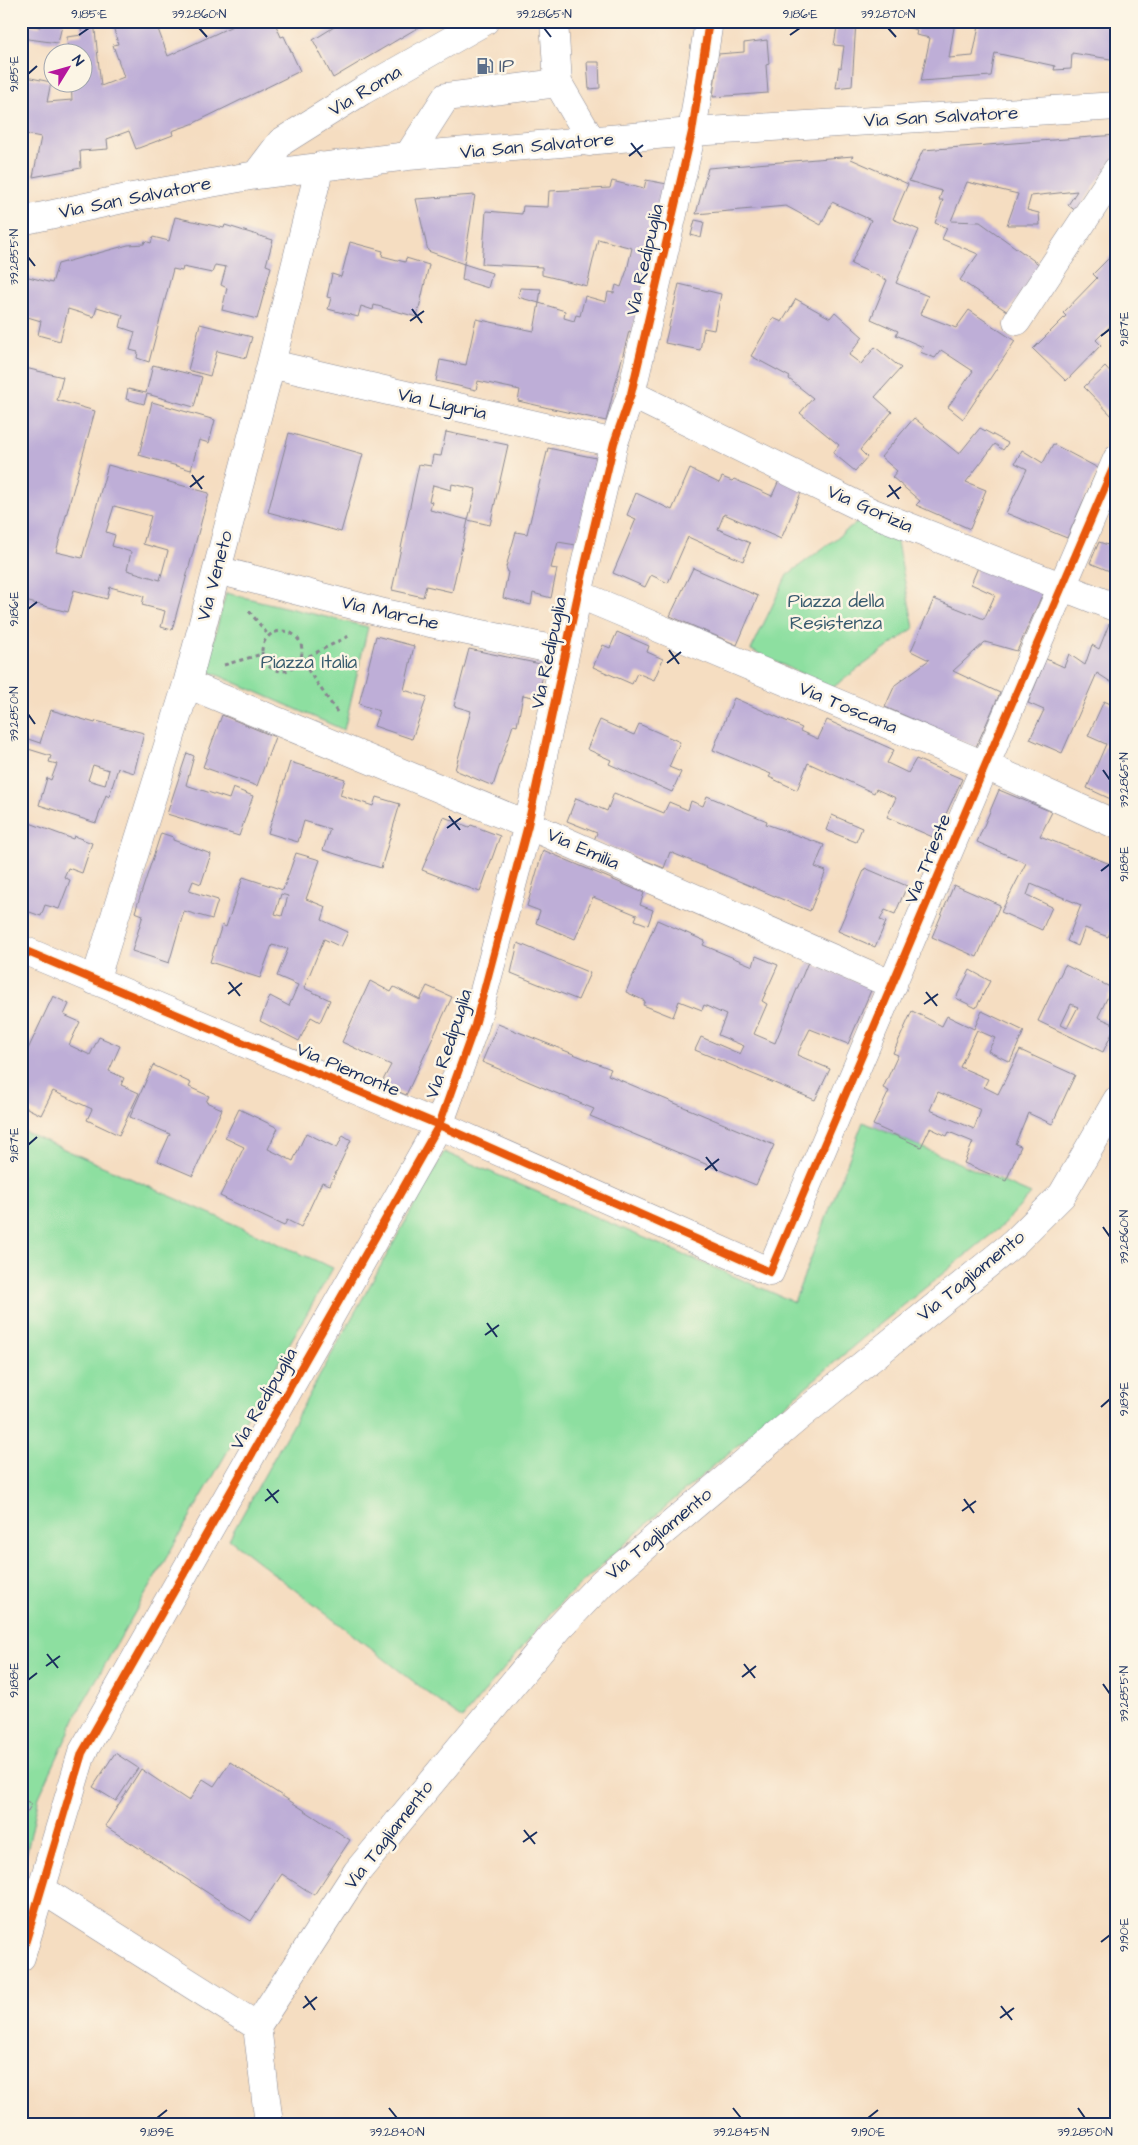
<svg xmlns="http://www.w3.org/2000/svg" width="1138" height="2145" font-family="'Architects Daughter',sans-serif">
  <rect width="100%" height="100%" fill="#fcf5e5"/>
  <filter id="ink" filterUnits="userSpaceOnUse"><feTurbulence type="fractalNoise" baseFrequency=".02" numOctaves="2"/><feDisplacementMap in="SourceGraphic" scale="10" xChannelSelector="R" yChannelSelector="G"/><feConvolveMatrix kernelMatrix="1 2 1 2 8 2 1 2 1" color-interpolation-filters="sRGB"/></filter>
  <filter id="wash" filterUnits="userSpaceOnUse"><feTurbulence type="fractalNoise" baseFrequency=".0096" numOctaves="4" result="noise"/><feDisplacementMap in="SourceGraphic" scale="20" xChannelSelector="R" yChannelSelector="G"/><feGaussianBlur stdDeviation="1.12" result="paint"/><feColorMatrix in="noise" values="0 0 0 0 0 0 0 0 0 0 0 0 0 0 0 0 0 1.4 0 .05"/><feComposite in="paint" operator="in"/></filter>
  <g filter="url(#wash)">
    <rect width="100%" height="100%" fill="#f5ddc1"/>
    <path fill="#8ddfa0" stroke="#54877f" d="M866,516l28,11 20,101 -82,60 -81,-38 36,-75z
      M226,593l142,34 -24,103 -138,-60z
      M863,1122l168,72 -28,31 -140,113 -201,172 -108,99 -92,110 -233,-180 215,-387 350,150z
      M21,1130l312,138 -253,440 -41,89 -18,82z"/>
    <g id="blocks">
      <path fill="#beaed7" fill-rule="evenodd" d="M41,21h22l-5,22 -37,-5v-14l19,3z
        M80,21h14l7,65 23,-9 -11,-32 5,-1 -6,-22 3,-1h40l13,35 75,-35h31l7,16 3,-1 16,35 -108,53 -20,7 1,4 -37,14 -7,-18 -22,8 1,10 -28,2 1,17 -48,9 8,-40 -20,-4v-57l30,6 -4,20 25,-2 -1,-18h11v-30h-14l-1,-15 15,-2z
        M338,21h38l2,3 4,-3h47l-96,57 -20,-38 26,-16z
        M769,21h24v4z
        M838,21h18l-4,65 -16,2 3,-21 2,1 3,-22 -10,-1z
        M886,21h69l-6,37 24,-2 7,-35h137v39l-45,-7 -1,16 -17,1 1,-4 -60,-13 -4,23 -70,5 9,-43 -14,-3 1,-5z
        M767,40l2,24 -3,1 2,28 -55,4 5,-43 26,-2v-9z
        M587,62h12l1,26 -11,1z
        M1117,135v18l-40,59 -9,-7 9,-14 -46,5 -4,14 12,3 1,12h-33l11,-31 -51,-12 -16,39 29,1 60,43 -32,47 -48,-32 18,-26 -36,-15 5,-11 -12,-5 8,-23h-4l3,-9 -33,-10 14,-31z
        M853,156l-2,3 57,25 -15,35 26,11 -23,53 32,13 -8,18 36,14 13,-18 46,31 -52,78 -15,-12 25,-36 -32,-21 -6,8 -15,-6 3,-5 -27,-12 2,-4 -27,-12 16,-39 -36,-16 20,-44 -39,-18 -11,23 -35,-19 -90,8 12,-46z
        M646,180l21,4 -35,148 -3,-1 -23,90 -88,-20 2,-11 -42,-9 -2,9 -40,-9 4,-21 26,5 10,-46 58,12 5,-28 26,8 -1,7 10,3 2,-6 4,1 5,-20 21,6 2,-10 6,1 2,-8 5,2 6,-17 5,-22 -34,-9 -11,47 -45,-11v-8l-60,-3 4,-53 36,3 1,-8 25,1 1,-16 61,-3 2,-7 32,8z
        M475,195l-11,69 -36,-13 -12,-52z
        M175,217l49,11 1,-3 48,15 -7,25 5,2 -14,52 -35,-9 5,-22 -6,-3 5,-18 -11,-2 -3,8 -29,-6 -1,4 -9,-2 -24,93 -12,-4 1,-6 -8,-2 5,-18 -15,-5 3,-12 -26,-8 -3,10 -26,-8 -8,32 -22,-6 3,-14 -20,-6v-40l31,8 6,-19 70,-19 16,-1 1,-3 6,2 2,-6 16,4z
        M695,220l9,2 -3,16 -10,-3z
        M350,242l33,9 -1,5 23,6 1,-4 23,7 -12,52 -43,-12 -1,5 -12,-4 -3,11 -30,-8 3,-11 -4,-1 5,-23 9,3z
        M1117,250v69l-21,21 5,5 -35,36 -33,-32 33,-33 -3,-3 34,-35 -4,-4z
        M464,264l28,9 -4,15 -26,-8z
        M679,284l42,10 -7,36 -10,-2 -4,22 -35,-7z
        M520,288l21,1 -2,14 -21,-6z
        M796,299l34,19 5,-6 28,25 -14,18 12,9 14,-17 26,21 -26,29 17,15 -32,38 7,7 -12,14 -22,-18 6,-8 -39,-32 13,-15 -24,-19 1,-2 -39,-21 22,-38 9,4z
        M200,324l52,13 -6,21 -29,-7 -7,25 -22,-6z
        M153,365l49,12 -8,30 -47,-13 -3,10 -18,-5 2,-10 18,4z
        M21,367l42,10 -6,23 38,11 -39,141 26,6 26,-93 101,28 -37,137 -11,-3 4,-16 -23,-6 2,-9 -34,-9 -3,12 -33,-9 -6,22 -47,-12v-46l3,-11h-3zM114,506l37,10 -8,28 25,7 -8,29 -33,-10 4,-18 -19,-6 3,-11 -9,-3z
        M1105,367l12,13v41l-33,-34z
        M152,402l63,18 -6,23 -10,-3 -8,30 -52,-15z
        M914,418l45,36 21,-26 28,15 -5,7 -8,-6 -29,38 20,8 -16,39 -54,-24 4,-4 -28,-24 5,-6 -16,-14z
        M446,432l62,13 -18,80 -22,-5 -16,72 -26,-6 -3,11 -31,-7 27,-126 12,2 2,-11 8,1zM452,484l24,5 -8,31 -38,-10 2,-8 -3,-1 4,-16 18,5z
        M289,433l74,21 -22,78 -73,-20z
        M1053,444l45,24 -31,70 -61,-25 21,-44 -12,-6 7,-13 21,13z
        M548,448l48,10 -20,87 -18,-3 -7,26 6,1 -6,29 -18,-5 -2,12 -28,-7 5,-26 -2,-5 10,-35 11,2z
        M690,469l29,14 3,-6 10,4 2,-2 38,17 8,-18 23,10 -22,51 -57,-25 -6,15 32,14 -7,18 -55,-24 -20,46 -17,-8 -6,12 -32,-14 23,-54 -9,-4 9,-22 36,17z
        M1117,524v50l-27,-11 9,-21 9,3z
        M979,565l64,28 -26,58 -32,-9 -32,29 47,22 -24,54 -91,-40 10,-22 34,-25 -18,-9 23,-52 50,20 11,-24 -24,-11z
        M693,568l65,28 -21,49 -67,-29z
        M1109,624l8,3v59l-20,-13 -35,80 -32,-14 14,-29 -16,-7 18,-44 18,8 5,-13 16,11 7,-20 7,4z
        M617,632l32,14 -2,6 16,7 -9,21 -17,-7 -5,11 -39,-17 10,-22 7,3z
        M376,636l38,10 -10,44 23,7 -15,42 -38,-13 5,-15 -20,-7z
        M469,649l76,16 -7,33 -15,-3 -6,31 -4,-1 -20,61 -38,-16 16,-59 -17,-5z
        M734,698l68,30 -2,3 18,8 9,-19 67,30 -7,13 21,10 8,-14 46,20 -27,59 -48,-21 9,-19 -20,-9 -2,4 -66,-30 -11,27 -28,-13 2,-3 -58,-24z
        M1104,701l13,6v95l-30,-14 19,-44 -18,-8z
        M51,710l44,13 1,-2 48,12 -10,40 -16,-5 -9,29 -3,-2 -10,28 -57,-18 8,-27 4,2 6,-16 -8,-2 2,-6 -26,-8 3,-9 12,4zM93,765l16,5 -4,15 -17,-5z
        M222,715l53,22 -18,49 -54,-19z
        M600,720l34,15 5,-11 41,18 -11,25 12,5 -9,20 -63,-28 2,-4 -24,-11z
        M187,753l7,3 -8,29 43,14 4,-11 20,8 -14,40 -72,-22z
        M290,762l55,17 -5,16 33,11 3,-9 24,7 -19,64 -58,-18 7,-21 -26,-8 -6,21 -30,-9z
        M999,790l53,22 -12,24 70,28 7,-17v68l-9,22 -23,-9 -7,18 -11,-5 14,-36 -50,-21 -4,11 25,12 -10,23 -41,-18 25,-49 -49,-21z
        M614,793l50,20 5,-11 19,8 3,-9 12,5 4,-10 60,25 -1,3 58,21 -9,22 11,4 -16,40 -140,-59 -6,16 -70,-28 3,-7 -30,-12 9,-23 31,13z
        M832,815l30,13 -6,14 -30,-12z
        M444,817l25,10 2,-2 29,11 -20,56 -58,-22z
        M27,822l46,17 1,-3 18,7 -10,30 -14,-5 -4,9 6,3 -11,29 -14,-4 -4,11 -20,-7v-72z
        M161,833l12,4v3l38,14 -10,30 -8,-3 -4,10 29,9 -6,19 -28,-8 -15,52 -37,-12 11,-36 -8,-3z
        M543,850l101,43 -4,12 13,5 -5,15 -13,-5 2,-5 -44,-18 -18,42 -39,-16 4,-12 -13,-5z
        M296,853l24,7 -14,39 20,8 -4,13 26,12 -7,15 -17,-8 -20,49 26,12 -10,22 -9,-5 -12,24 -39,-20 10,-25 19,10 9,-21 -21,-9 11,-27 -16,-4 -12,33 -50,-16 12,-37 4,2 17,-50 40,13zM281,894l7,2 -6,20 -7,-2z
        M865,868l42,18 -12,28 -10,-4 -5,10 6,2 -11,25 -37,-16z
        M954,885l46,20 -23,52 -45,-20z
        M657,920l48,21 -2,4 50,21 3,-10 22,9 -16,36 5,3 -13,30 21,9 33,-81 64,26 -24,56 -38,-15 -13,26 33,14 -15,31 -120,-50 6,-13 39,17 4,-8 -26,-11 8,-20 -22,-10 -2,5 -23,-9 -6,16 -30,-12 2,-4 -19,-9z
        M518,943l72,30 -12,27 -67,-27z
        M1065,965l47,23 -14,29 18,8 -13,27 -65,-31zM1071,1004l7,3 -11,21 -6,-3z
        M970,970l20,11 -14,27 -20,-10z
        M370,981l21,11 3,-5 26,13 7,-14 25,11 -46,98 -25,-11 10,-19 -49,-23z
        M53,996l16,8 -5,11 16,7 -11,23 21,10 9,-18 21,9 -11,25 15,7 -3,7 18,8 -20,42 -32,-15 5,-11 -39,-18 -12,24 -20,-10v-41z
        M912,1011l30,15 5,-10 27,13 8,-18 42,20 -14,31 -22,-11 7,-13 -18,-8 -17,37 28,12 -4,8 14,7 22,-44 55,25 -23,49 -24,-11 -13,31 6,2 -15,35 -42,-18 9,-21 -24,-10 -2,4 -17,-8 -9,19 -48,-22 16,-34 -6,-3 15,-33 -5,-2zM938,1092l43,18 -7,19 -44,-19z
        M498,1024l113,45 -3,6 166,70 -18,40 -166,-69 4,-7 -112,-47z
        M153,1065l38,18 -2,4 20,9 -3,6 16,7 -29,67 -35,-15 12,-27 -40,-17z
        M239,1109l39,19 -10,21 25,12 13,-28 31,15 6,-13 8,5 -21,45 -8,-3 -21,45 -14,-7 -3,6 -64,-30 24,-49 -19,-9z
        M115,1753l23,15 -22,33 -23,-14z
        M230,1762l120,78 -36,55 -32,-21 -31,47 -146,-95 36,-57 48,32 14,-22 11,7z
        M21,1798l11,6 -11,18z"/>
    </g>
  </g>
  <g filter="url(#ink)">
    <use href="#blocks" fill-opacity="0" stroke="#888690" stroke-width="1"/>
    <g fill="none" stroke-linecap="round" stroke-linejoin="round">
      <g stroke="#888690" stroke-width="29">
        <path id="minor" d="M554,21l4,62
          M408,156l38,-59 112,-14 29,50 2,9
          M256,175l25,-33 81,-51 123,-70
          M21,221l111,-24 124,-22 152,-19 284,-24 425,-26
          M1017,321l100,-151
          M271,364l343,79
          M631,394l240,118 246,96
          M217,570l167,43 181,39
          M578,594l406,171 133,60
          M187,684l341,141 365,160
          M21,949l418,176 331,147c116,-270 229,-543 347,-813
          M95,981l92,-297 84,-320 49,-198
          M41,1889l216,137
          M21,1957l61,-204 357,-628 36,-100 53,-200 50,-231 36,-151 17,-49 61,-262 17,-111
          M257,2026l100,-154 202,-244 43,-45 199,-168 213,-172 48,-48 55,-95
          M257,2026l12,98"/>
      </g>
      <path stroke="#888690" stroke-width="3" stroke-dasharray="4 4" stroke-linecap="butt" d="M249,611l20,25
        M262 651a20 20 0 1 1 40 0a20 20 0 1 1-40 0Z
        M224,665l38,-11
        M337,712l-36,-52 48,-24"/>
      <use href="#minor" stroke="#fff" stroke-width="28"/>
      <g stroke="#fcf5e5" stroke-width="11">
        <path id="cycleway" d="M21,949l418,176 331,147c116,-270 229,-543 347,-813
          M21,1957l61,-204 357,-628 36,-100 53,-200 50,-231 36,-151 17,-49 61,-262 17,-111"/>
      </g>
      <use href="#cycleway" stroke="#e8590c" stroke-width="8"/>
    </g>
  </g>
  <path fill="none" stroke="#1b2f5e" stroke-width="2" d="M199,28l8,9M544,28l7,9M888,28l8,9M79,35l10,-7M790,35l10,-7M28,74l9,-8M631,143l11,14M629,156l14,-11M28,257l7,9M412,309l10,14M410,321l14,-10M1101,336l9,-7M192,475l10,14M889,485l10,14M190,487l14,-11M887,497l14,-10M28,609l9,-7M669,650l10,14M667,663l14,-11M28,714l7,10M1103,770l7,10M449,816l11,14M447,828l14,-10M1101,871l9,-7M229,982l11,14M926,992l11,14M228,994l14,-11M924,1004l14,-10M28,1145l9,-8M706,1157l11,14M705,1170l14,-11M1103,1227l7,10M487,1323l10,14M485,1335l14,-10M1101,1407l9,-8M267,1489l11,14M964,1499l10,14M265,1501l14,-11M962,1511l14,-10M47,1654l11,14M744,1664l11,14M46,1666l14,-10M742,1677l14,-11M28,1680l9,-7M1103,1684l7,10M524,1830l11,14M523,1842l14,-10M1101,1942l9,-7M305,1996l10,14M1001,2006l11,14M303,2008l14,-11M1000,2018l14,-10M389,2108l8,10M733,2108l8,10M1078,2108l7,10M157,2118l10,-8M868,2118l10,-8"/>
  <defs>
    <g id="fuel-bare" transform="scale(1.35)"><path d="M-5.5-6h7V0h2V4h1.3V-2.5L3-4.5l.8-.8L6-3V5H2.5V1h-1V6h-7ZM-4.2-4.7v3.2H.2V-4.7Z" fill="#5c6f8a" stroke="#fcf5e5" stroke-width="2.5" paint-order="stroke"/></g>
  </defs>
  <g fill-rule="evenodd">
    <use href="#fuel-bare" x="485" y="66"/>
  </g>
  <g text-anchor="middle" dominant-baseline="central" stroke-width="5" stroke-linejoin="round" paint-order="stroke">
    <g font-size="19" fill="#4e5e75" stroke="#fcf5e5" text-anchor="start">
      <text x="499" y="66">IP</text>
    </g>
    <g font-size="19" fill="#1b2f5e" stroke="#fcf5e5">
      <text transform="translate(365 91) rotate(-31)">Via Roma</text>
      <text transform="translate(941 117) rotate(-3)">Via San Salvatore</text>
      <text transform="translate(537 146) rotate(-5)">Via San Salvatore</text>
      <text transform="translate(135 198) rotate(-11)">Via San Salvatore</text>
      <text transform="translate(645 260) rotate(-77)">Via Redipuglia</text>
      <text transform="translate(442 404) rotate(13)">Via Liguria</text>
      <text transform="translate(870 509) rotate(24)">Via Gorizia</text>
      <text transform="translate(215 576) rotate(-75)">Via Veneto</text>
      <text transform="translate(390 613) rotate(13)">Via Marche</text>
      <text transform="translate(549 653) rotate(-78)">Via Redipuglia</text>
      <text transform="translate(848 708) rotate(23)">Via Toscana</text>
      <text transform="translate(583 849) rotate(24)">Via Emilia</text>
      <text transform="translate(928 859) rotate(-68)">Via Trieste</text>
      <text transform="translate(449 1044) rotate(-72)">Via Redipuglia</text>
      <text transform="translate(348 1070) rotate(23)">Via Piemonte</text>
      <text transform="translate(971 1276) rotate(-39)">Via Tagliamento</text>
      <text transform="translate(264 1399) rotate(-60)">Via Redipuglia</text>
      <text transform="translate(659 1534) rotate(-40)">Via Tagliamento</text>
      <text transform="translate(389 1835) rotate(-52)">Via Tagliamento</text>
    </g>
    <g font-size="19" fill="#385b6e" stroke="#fcf5e5">
      <text x="836" y="601">Piazza della<tspan x="836" dy="22">Resistenza</tspan></text>
      <text x="309" y="662">Piazza Italia</text>
    </g>
  </g>
  <rect width="1138" height="2145" fill="none" stroke="#fcf5e5" stroke-width="55"/>
  <g transform="translate(68 68) rotate(53)"><circle r="24" fill="#fcf5e5" stroke="#a2a6af"/>
  <path d="M0-4L9 19L0 12L-9 19Z" fill="#b5179e"/>
  <text y="-8" font-size="14" font-weight="bold" text-anchor="middle" fill="#1b2f5e">N</text>
  </g>
  <rect x="28" y="28" width="1082" height="2090" fill="none" stroke="#1b2f5e" stroke-width="2"/>
  <g font-size="12" text-anchor="middle" fill="#1b2f5e">
    <text x="89" y="18">9.185°E</text>
    <text x="199" y="18">39.2860°N</text>
    <text x="544" y="18">39.2865°N</text>
    <text x="800" y="18">9.186°E</text>
    <text x="888" y="18">39.2870°N</text>
    <text transform="translate(14 74) rotate(-90)" y="4">9.185°E</text>
    <text transform="translate(14 257) rotate(-90)" y="4">39.2855°N</text>
    <text transform="translate(1124 329) rotate(-90)" y="4">9.187°E</text>
    <text transform="translate(14 609) rotate(-90)" y="4">9.186°E</text>
    <text transform="translate(14 714) rotate(-90)" y="4">39.2850°N</text>
    <text transform="translate(1124 780) rotate(-90)" y="4">39.2865°N</text>
    <text transform="translate(1124 864) rotate(-90)" y="4">9.188°E</text>
    <text transform="translate(14 1145) rotate(-90)" y="4">9.187°E</text>
    <text transform="translate(1124 1237) rotate(-90)" y="4">39.2860°N</text>
    <text transform="translate(1124 1399) rotate(-90)" y="4">9.189°E</text>
    <text transform="translate(14 1680) rotate(-90)" y="4">9.188°E</text>
    <text transform="translate(1124 1694) rotate(-90)" y="4">39.2855°N</text>
    <text transform="translate(1124 1935) rotate(-90)" y="4">9.190°E</text>
    <text x="157" y="2136">9.189°E</text>
    <text x="397" y="2136">39.2840°N</text>
    <text x="741" y="2136">39.2845°N</text>
    <text x="868" y="2136">9.190°E</text>
    <text x="1085" y="2136">39.2850°N</text>
  </g>
</svg>
